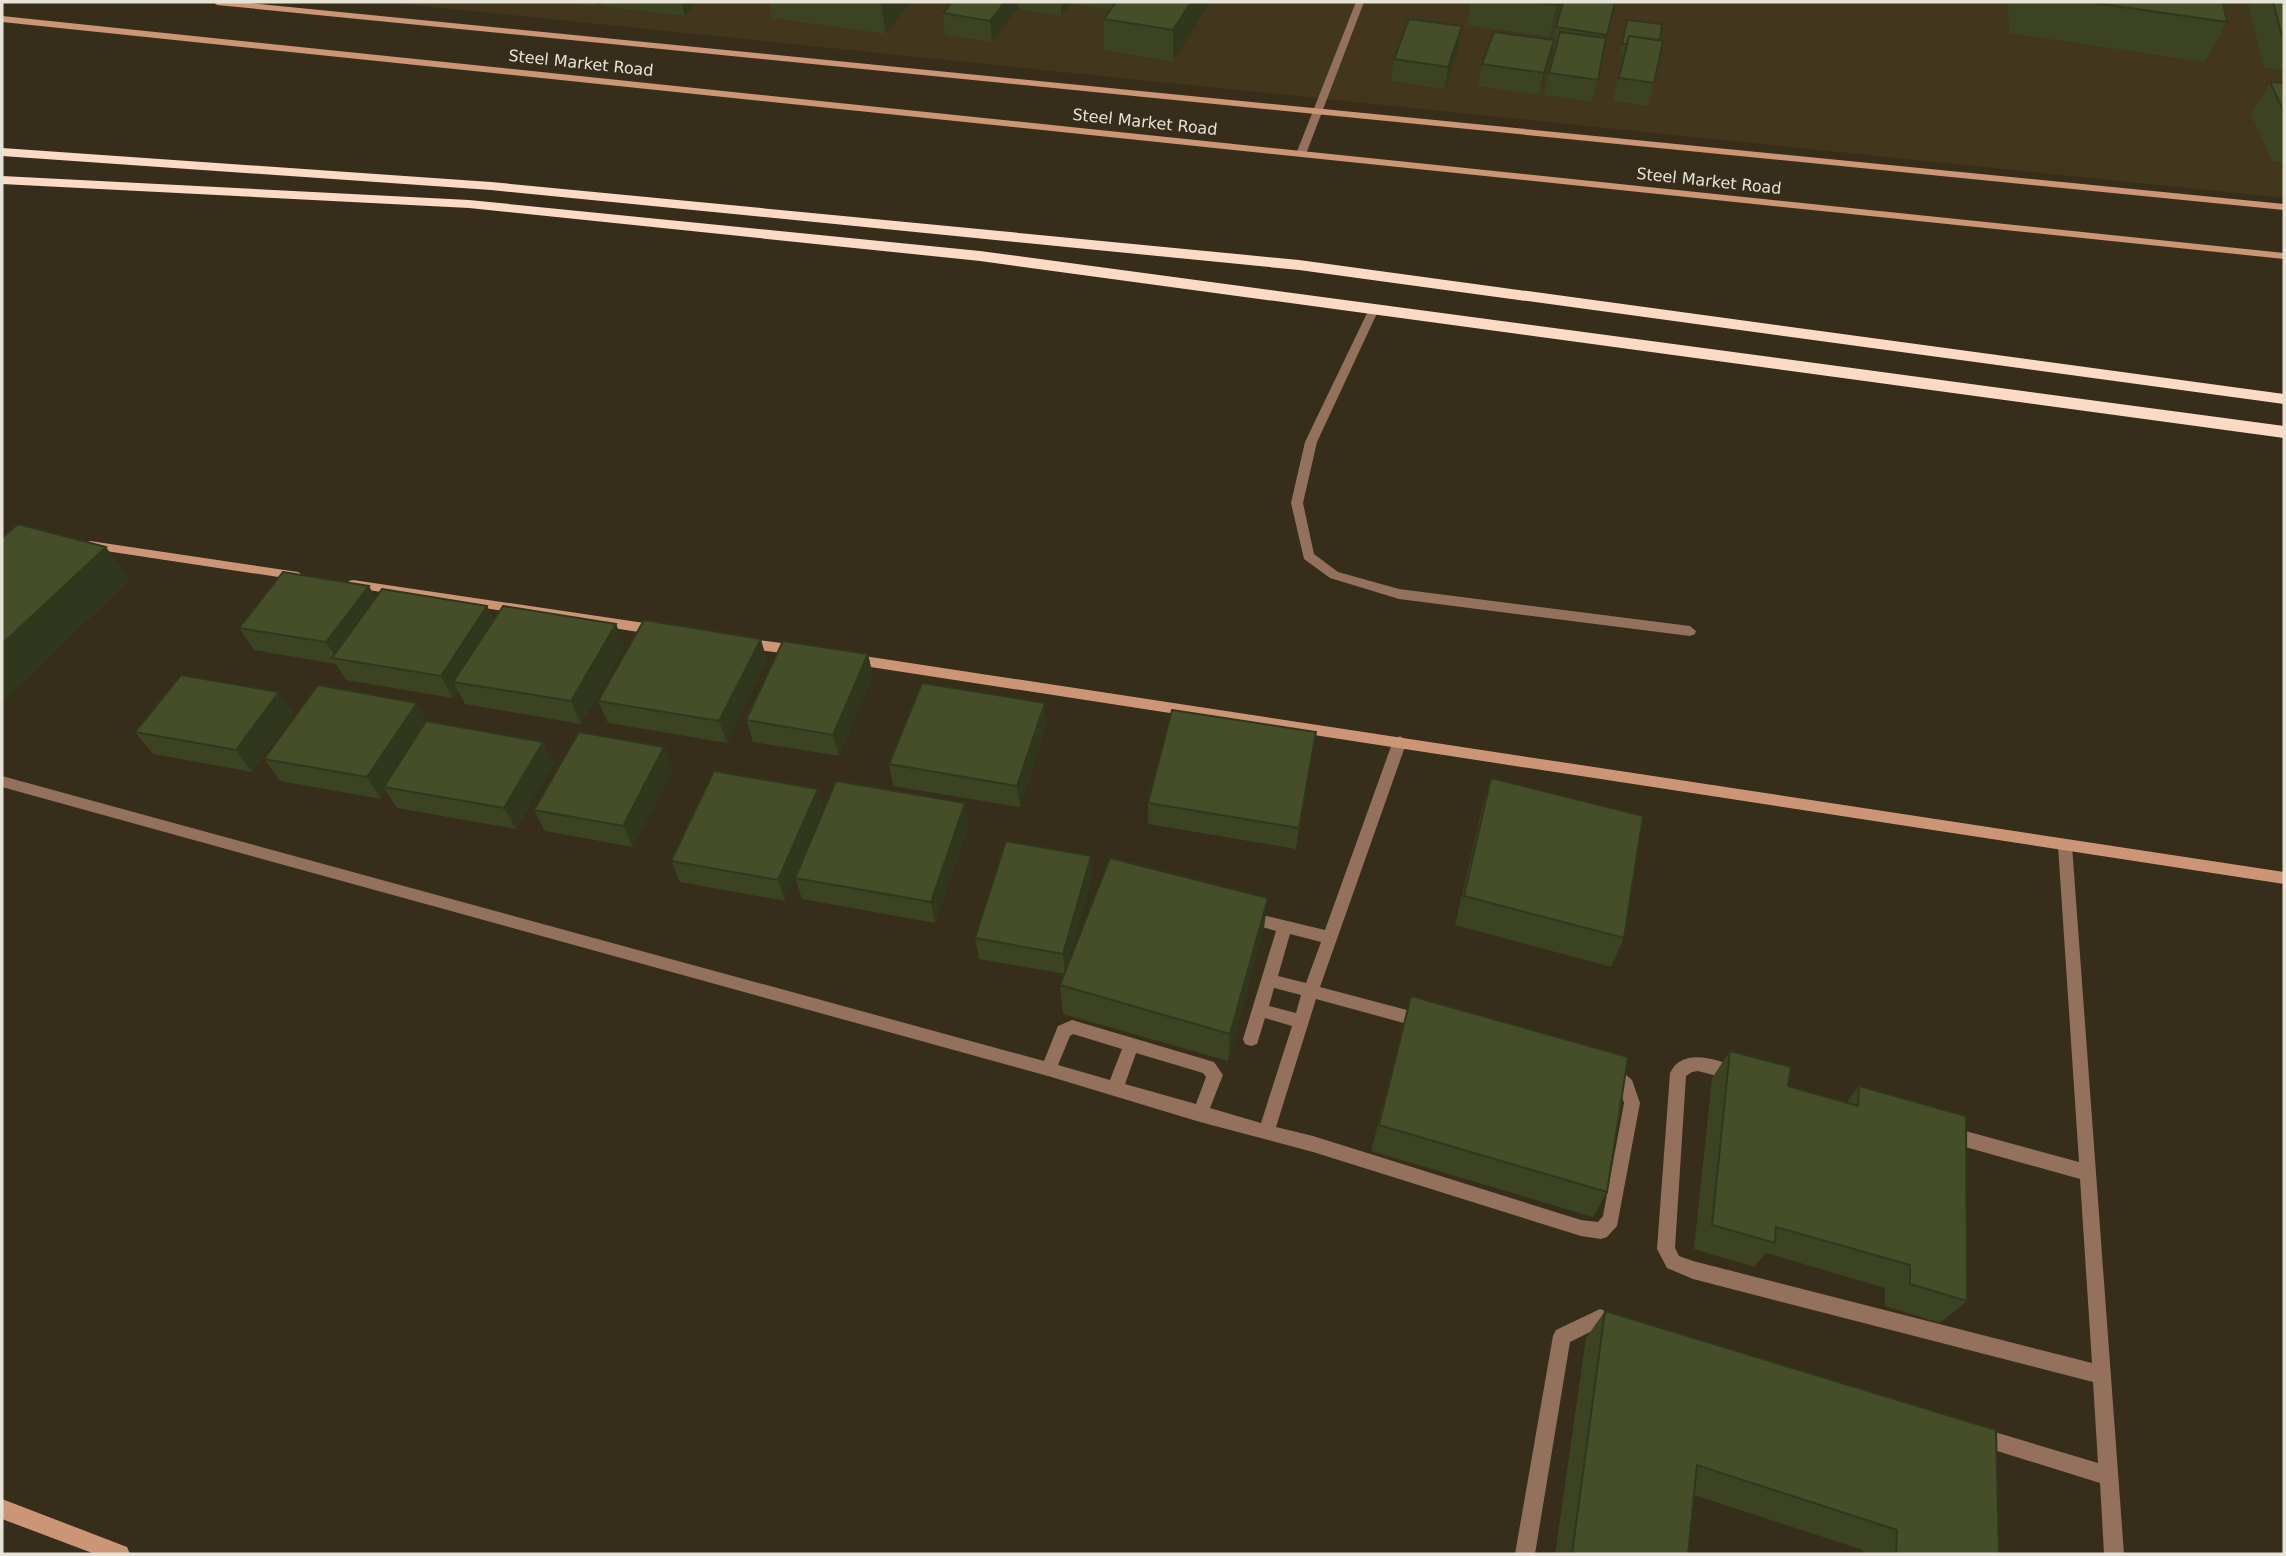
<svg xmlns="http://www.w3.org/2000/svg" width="2286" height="1556" font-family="'DejaVu Sans',sans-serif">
  <rect width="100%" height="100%" fill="#362d1b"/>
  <path fill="#42361d" d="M385,2h1899v196z"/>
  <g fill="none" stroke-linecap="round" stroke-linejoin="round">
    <path fill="#93715d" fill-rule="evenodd" d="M1374,306l5,3 -62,133 -14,61 11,51 24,18 61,17 291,37 6,5 -1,3 -5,2 -291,-37 -69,-21 -26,-19 -13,-56 14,-61 64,-133z"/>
    <path fill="#93715d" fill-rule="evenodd" d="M1356,2h8l-58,152 -8,2 -2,-2z
      M1400,736l7,5 -87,246 102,27 6,2 2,5 -2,5 -6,2 -106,-29 -40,128 37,9 268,84 17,2 5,-6 21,-113 -4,-13 -16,-10 -2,-5 2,-5 6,-2 15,6 7,6 8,23 -23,123 -10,11 -6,2 -20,-3 -268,-84 -113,-30 -152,-46 -1046,-289v-11l1042,285 14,-35 14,-6 142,42 9,13 -13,33 51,15 31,-97 -27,-8 -8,26 -6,2 -6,-2 -2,-5 33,-108 -35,-10 -2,-4 2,-4 5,-2 79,19 68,-189zM1290,934l31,8 -15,41 -28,-7zM1274,988l27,7 -5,18 -27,-7zM1073,1034l49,15 -12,31 -52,-15 12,-29zM1136,1053l67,20 3,4 -10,27 -71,-20z
      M2065,840l5,2 2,4 52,708h-20l-4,-71 -122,-38 -7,-2 -2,-7 2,-7 7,-2 120,36 -5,-81 -400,-103 -26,-11 -10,-19 13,-176c13,-28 51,-12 72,-4l2,5 -2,5 -6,2 -38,-10 -6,1 -6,4 -11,172 4,8 14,5 399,102 -12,-184 -129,-36 -6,-3 -2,-5 2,-5 6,-3 128,35 -21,-316 2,-4z
      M1600,1309l24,9 3,6 -3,6 -6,3 -18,-6 -30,15 -35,212h-20l38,-218 3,-6z"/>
    <path fill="#cc9676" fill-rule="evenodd" d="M213,2h27l2044,202v6l-2067,-205z
      M2,16l2282,237v6l-2282,-237z
      M90,541l208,31 6,4 -6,4 -212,-32 -2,-3 2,-3z
      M353,580l305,45 6,5 -6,5 -309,-48 -2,-3 2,-3z
      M744,638l53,7 7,5 -7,5 -53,-7 -7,-5z
      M851,654l1433,218v12l-1433,-220 -7,-5z
      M2,1499l125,48 3,7h-35l-93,-35z"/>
    <path fill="#fddac6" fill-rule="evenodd" d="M2,148l489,34 808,78 985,134v10l-985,-134 -808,-80 -489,-34z
      M2,176l467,24 511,51 1304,175v12l-1304,-177 -511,-53 -467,-24z"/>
  </g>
  <path fill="#3b4323" d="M558,2h40l-4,4z
    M601,2h97l-13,14 -83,-10z
    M769,2h142l-25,32 -114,-16z
    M952,2h120l-11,14 -43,-7 -26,33 -47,-7 -2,-22z
    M1072,2h137v2l-36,58 -69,-12v-31l6,-9 -38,-6z
    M1471,2h89l-10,35 -83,-12z
    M1615,2l-23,100 -48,-7 11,-45 -3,-1 -13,46 -61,-9 4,-22 71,-24 3,-13z
    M2008,2h215l4,20 -22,40 -196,-29z
    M2248,2h36v68l-20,-2z
    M1627,20l27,63 -6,23 -35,-5 11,-46h-4z
    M1458,48l-13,41 -54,-8 3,-22z
    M2270,82l14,1v80l-12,-2 -21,-47z
    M375,598l112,8 7,14 122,4 9,23 -44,77 -116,-20 -7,-13 -5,7 -107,-18 -10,-16 -82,-14 -15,-22z
    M868,654l5,23 -34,79 -86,-14 -7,-22z
    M767,661l-40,82 -119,-20 -10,-22z
    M294,714l-42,58 -99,-18 -18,-22z
    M427,722l127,42 -38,65 -119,-21 -11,-17 -5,8 -101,-18 -16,-22z
    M1046,726l-26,81 -127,-21 -4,-22z
    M1316,732l-20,117 -148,-25v-21z
    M664,747l9,22 -40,78 -88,-16 -11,-21z
    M1491,778l133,160 -13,29 -156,-42 27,-116z
    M818,789l-33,112 -105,-19 -9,-21z
    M969,825l-34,98 -133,-24 -7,-21z
    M1091,856l1,21 -27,96 199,-45 -36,133 -165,-47 -3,-29 5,-11 -86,-15 -4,-21z
    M1411,996l196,196 -14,25 -222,-66z
    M1730,1051l58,35 58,17 13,-17 108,215 -27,22 -55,-17v-18l-119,-35 -12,14 -60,-18 18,-171z
    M1605,1311l394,243h-136v-4l-169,-55 -6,59h-133l31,-216z"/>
  <path fill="#30371d" d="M681,2h17l-13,14z
    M882,2h29l-25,32 -5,-31z
    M1005,2h13v7l-26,33 -2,-21z
    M1061,2h11l-11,14z
    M1191,2h18v2l-36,58v-32z
    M1558,2h2l-10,35 7,-32z
    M1462,26l-4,22 -13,41 3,-22z
    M1554,40l-5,22 -10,33 5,-22z
    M106,547l24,33 -128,123v-59z
    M369,586l12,22 -45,50 -10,-16z
    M487,606l11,23 -45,53 5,9 -5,7 -12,-22z
    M616,624l9,23 -44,77 -10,-23z
    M761,639l6,22 -40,82 -8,-22z
    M868,654l5,23 -34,79 -6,-21z
    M279,692l15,22 -42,58 -16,-22z
    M417,703l12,22 -45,62 2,4 -5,8 -14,-22z
    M1045,703l1,23 -26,81 -3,-21z
    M1316,732l-3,22 -17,95 3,-21z
    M543,742l11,22 -38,65 -12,-21z
    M664,747l9,22 -40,78 -10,-21z
    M818,789l6,22 -39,90 -7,-21z
    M965,803l4,22 -34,98 -4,-21z
    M1091,856l1,21 -27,97 -2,-20z
    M1268,898l-4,30 -36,133 2,-27z"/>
  <path fill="#454e29" stroke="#30371d" stroke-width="2" d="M952,2h53l-15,19 -47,-8z
    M1116,2h75l-18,28 -69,-11z
    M1532,2h26l-1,3z
    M1563,2h52l-8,33 -51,-8z
    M2088,2h135l4,20z
    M2273,2h11v34h-2z
    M1409,19l53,7 -14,41 -54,-8z
    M1627,20l35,4 -2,16 -31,-4 -2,8h-5z
    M1494,32l60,8 -10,33 -62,-9z
    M1560,32l46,6 -8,42 -49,-7z
    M1629,36l34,5 -9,42 -35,-5z
    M2270,82l14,1v29z
    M18,524l88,23 -104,97v-106z
    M283,572l86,14 -43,56 -87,-14z
    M382,589l105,17 -46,70 -109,-18z
    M503,606l113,18 -45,77 -118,-19z
    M644,620l117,19 -42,82 -121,-20z
    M783,641l85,13 -35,81 -87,-15z
    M181,675l98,17 -43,58 -101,-18z
    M922,683l123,20 -28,83 -128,-22z
    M318,685l99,18 -50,74 -103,-18z
    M1172,710l144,22 -17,96 -151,-25z
    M426,721l117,21 -39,66 -120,-21z
    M579,732l85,15 -41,79 -89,-16z
    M714,771l104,18 -40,91 -107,-19z
    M1491,778l152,38 -19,122 -160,-42z
    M836,781l129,22 -34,99 -136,-24z
    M1006,841l85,15 -28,98 -88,-16z
    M1110,858l158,40 -38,136 -170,-49z
    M1411,996l217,61 -21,135 -228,-67z
    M1730,1051l61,16 -3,19 70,20 1,-20 107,30 1,185 -57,-17v-19l-134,-38 -1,16 -63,-18z
    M1605,1311l391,119 3,124h-103l1,-24 -200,-65 -9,89h-116z"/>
  <g text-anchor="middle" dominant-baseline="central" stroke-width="7" stroke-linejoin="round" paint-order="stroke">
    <g font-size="16" fill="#e8e3d7" stroke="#362d1b">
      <text transform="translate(581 63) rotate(6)">Steel Market Road</text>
      <text transform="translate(1145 122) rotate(6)">Steel Market Road</text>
      <text transform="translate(1709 181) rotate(6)">Steel Market Road</text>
    </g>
  </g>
  <rect width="2286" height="1556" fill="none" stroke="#e8e3d7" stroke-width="7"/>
</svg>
